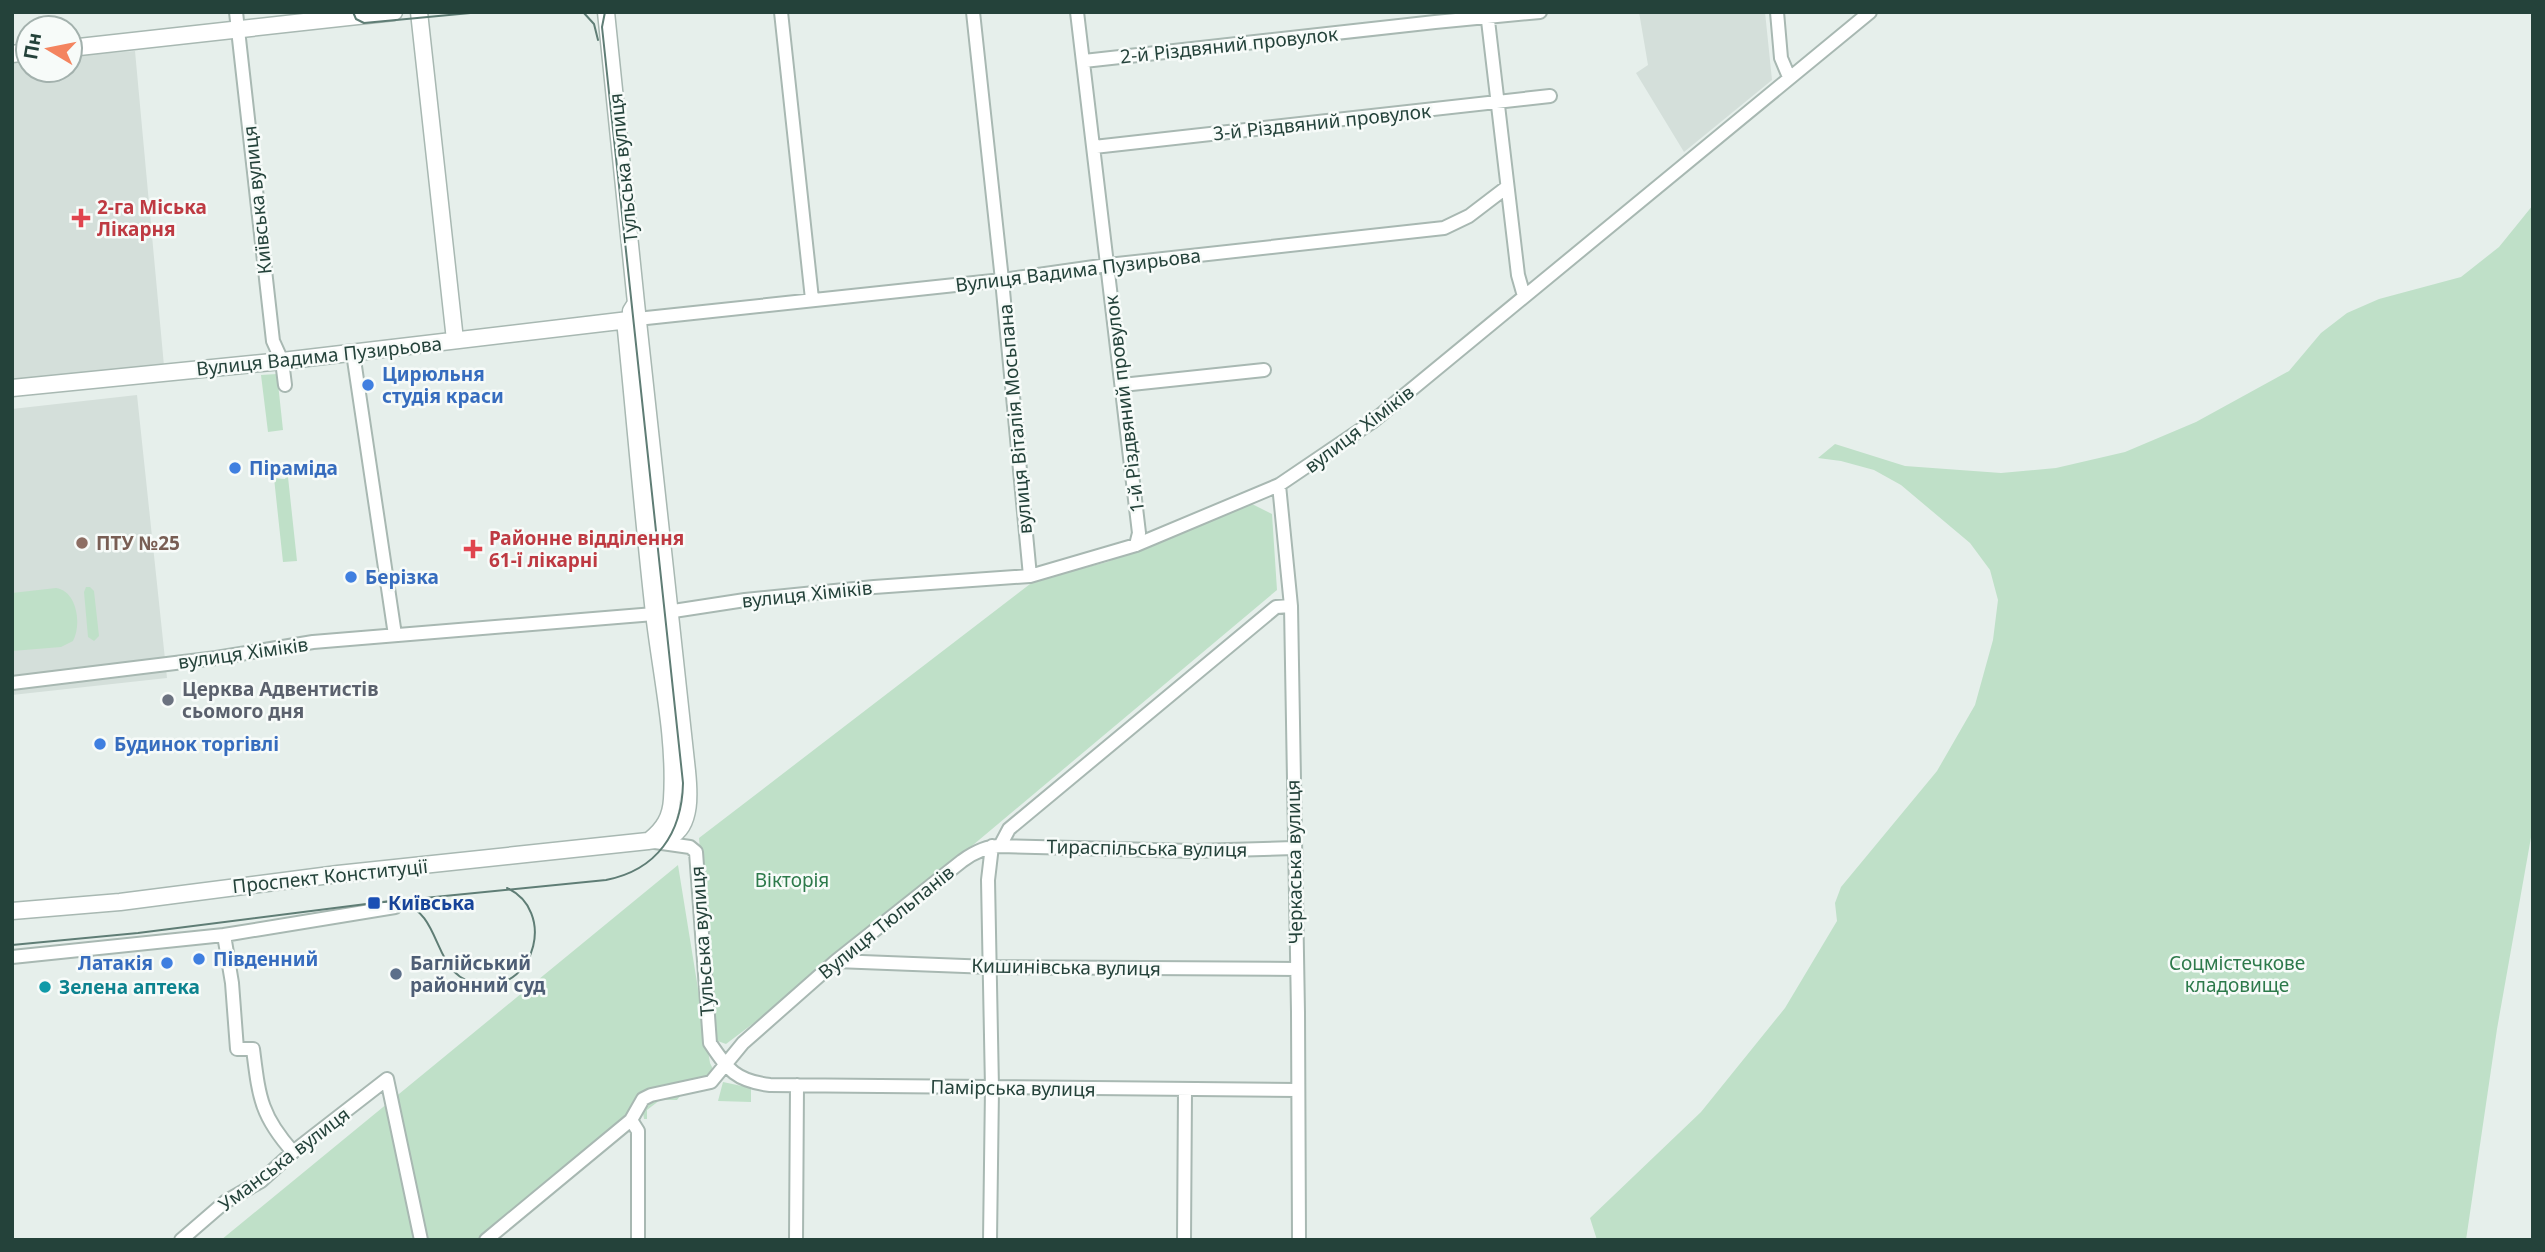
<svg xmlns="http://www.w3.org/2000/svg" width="2545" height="1252" font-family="'Noto Sans',sans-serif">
  <rect width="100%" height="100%" fill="#e6efeb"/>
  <path fill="#d4dfda" d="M1639,12h126l7,68 -88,72 -48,-79 12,-8z
    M135,51l29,315 -152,18v-323l16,-1v10h42v-14z
    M137,395l30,283 -155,17v-286z"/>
  <path fill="#bfe0c8" d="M2533,205v621l-36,203 -31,211h-869l-7,-22 111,-106 84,-104 52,-87 -2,-18 6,-16 96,-116 38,-66 18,-65 5,-40 -8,-30 -20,-27 -69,-58 -27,-15 -33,-9 -23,-3 17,-14 70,22 96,7 55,-5 69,-16 71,-30 93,-51 32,-38 26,-20 32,-14 82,-22 38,-30z
    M277,374l6,56 -15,2 -7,-57z
    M286,477h2l9,84 -14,1 -9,-84 11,1z
    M1250,503l22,11 5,76 -453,380 -98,74 -11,-4 -16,-202 335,-257 73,-19z
    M86,587h4l4,4 5,45 -5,5 -6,-4 -4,-45z
    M56,588c21,3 26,36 17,53l-12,6 -49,4v-58z
    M678,865l32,198 5,10 -31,18 -7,9h-17l-13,10v9h-3l-1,-6 -165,127h-257z
    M723,1082l28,6v14l-33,-1z"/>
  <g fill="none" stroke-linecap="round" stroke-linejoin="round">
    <g stroke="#a8b8b2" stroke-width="16">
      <path id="minor" d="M236,12l37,329 9,20 3,24
        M781,12l31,287
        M973,12l29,268 28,296
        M1077,12l62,521 -3,12
        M1487,12l31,263 6,21
        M1777,12l4,46 8,19
        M1084,61l351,-39 105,-10
        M1094,147l456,-51
        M637,319l365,-39 106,-15 336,-37 25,-12 38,-29
        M353,353l42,282
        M1122,385l142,-15
        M1279,485l12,121 7,406 1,228
        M12,683l204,-25 97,-16 341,-28 91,-14 129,-13 156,-11 106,-31 143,-60 93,-63 498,-410
        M655,842l35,5 6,5 14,191c18,27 26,38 60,42l527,5
        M1000,846l194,5 100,-3
        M224,935l8,48 5,66h16c6,47 7,66 40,103
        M12,957l212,-22 171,-28
        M836,961l154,6 307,2
        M631,1120l7,11v109
        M181,1240l44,-38 36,-21 32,-29 94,-73 34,161
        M486,1240l145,-120 12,-21 8,-4 60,-13 32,-39 93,-82 126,-100c11,-8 24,-15 38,-15l9,-17 267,-222 15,-1
        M796,1240l1,-155
        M990,1240l2,-152 -4,-208 4,-34
        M1184,1240l1,-150"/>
    </g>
    <g stroke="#a8b8b2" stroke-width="19">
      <path id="tertiary" d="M419,12l36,328
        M606,12l30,291 -5,8
        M70,48l324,-36
        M12,54l16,-2
        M625,320c10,98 18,196 29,293 7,61 22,125 18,186 -1,18 -8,30 -22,41
        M12,388l270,-27 355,-42
        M12,911l108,-9 218,-28 310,-33c7,-1 17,-2 23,-5 21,-11 18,-45 16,-65l-51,-468"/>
    </g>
    <use href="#minor" stroke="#fff" stroke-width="12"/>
    <use href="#tertiary" stroke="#fff" stroke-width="16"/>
    <path stroke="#5f7d75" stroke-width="2" d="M353,12l3,7 8,4 117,-11
      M583,12l11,12 4,16
      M401,902c46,14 28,79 84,83 50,3 71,-74 22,-97
      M12,945l126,-12 236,-30 232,-23c51,-10 76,-47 77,-97l-81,-756 3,-15"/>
  </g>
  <g fill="#e0444e" stroke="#f7fbf9" stroke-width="2.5">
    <path d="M77.5 207.5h7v7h7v7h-7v7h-7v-7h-7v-7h7z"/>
    <path d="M469.5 538.5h7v7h7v7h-7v7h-7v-7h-7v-7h7z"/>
  </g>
  <g fill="#3f7fe0" stroke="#f7fbf9" stroke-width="2.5">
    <circle cx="368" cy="385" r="7"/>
    <circle cx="235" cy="468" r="7"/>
    <circle cx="351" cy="577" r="7"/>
    <circle cx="100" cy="744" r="7"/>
    <circle cx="199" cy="959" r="7"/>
    <circle cx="167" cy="963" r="7"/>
  </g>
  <circle fill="#8d6e63" stroke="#f7fbf9" stroke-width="2.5" cx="82" cy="543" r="7"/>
  <circle fill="#6b7280" stroke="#f7fbf9" stroke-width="2.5" cx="168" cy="700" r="7"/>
  <rect fill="#1a4fb4" stroke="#f7fbf9" stroke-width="2.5" x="367" y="896" width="14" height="14" rx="3.5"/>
  <circle fill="#5c6f8a" stroke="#f7fbf9" stroke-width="2.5" cx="396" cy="974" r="7"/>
  <circle fill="#0f9aa8" stroke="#f7fbf9" stroke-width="2.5" cx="45" cy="987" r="7"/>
  <g text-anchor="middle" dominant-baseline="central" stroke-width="5" stroke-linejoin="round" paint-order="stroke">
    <g font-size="19" fill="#24423a" stroke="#f7fbf9">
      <text transform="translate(1229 45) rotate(-6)">2-й Різдвяний провулок</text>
      <text transform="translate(1322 122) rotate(-6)">3-й Різдвяний провулок</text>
      <text transform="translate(623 168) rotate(-96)">Тульська вулиця</text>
      <text transform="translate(257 200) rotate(-96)">Київська вулиця</text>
      <text transform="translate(1078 270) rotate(-7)">Вулиця Вадима Пузирьова</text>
      <text transform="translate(319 356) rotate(-6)">Вулиця Вадима Пузирьова</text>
      <text transform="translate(1124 404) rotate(-97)">1-й Різдвяний провулок</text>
      <text transform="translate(1015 419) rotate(-95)">вулиця Віталія Мосьпана</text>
      <text transform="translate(1359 429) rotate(-37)">вулиця Хіміків</text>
      <text transform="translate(807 594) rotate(-6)">вулиця Хіміків</text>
      <text transform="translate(243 653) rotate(-8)">вулиця Хіміків</text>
      <text transform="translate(1147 848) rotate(1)">Тираспільська вулиця</text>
      <text transform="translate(1294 862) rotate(-91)">Черкаська вулиця</text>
      <text transform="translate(330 876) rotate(-6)">Проспект Конституції</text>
      <text transform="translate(886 922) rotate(-39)">Вулиця Тюльпанів</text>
      <text transform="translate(702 941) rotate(-94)">Тульська вулиця</text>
      <text transform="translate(1066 967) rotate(1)">Кишинівська вулиця</text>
      <text transform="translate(1013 1088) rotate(1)">Памірська вулиця</text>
      <text transform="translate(284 1159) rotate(-37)">Уманська вулиця</text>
    </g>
    <g font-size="19" font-weight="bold" fill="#be3a42" stroke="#f7fbf9" text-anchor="start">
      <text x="97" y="207">2-га Міська<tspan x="97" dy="22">Лікарня</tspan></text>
      <text x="489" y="538">Районне відділення<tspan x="489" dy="22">61-ї лікарні</tspan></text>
    </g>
    <g font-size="19" font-weight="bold" fill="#366cbe" stroke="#f7fbf9" text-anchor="start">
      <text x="382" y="374">Цирюльня<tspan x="382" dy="22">студія краси</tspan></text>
      <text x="249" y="468">Піраміда</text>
      <text x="365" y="577">Берізка</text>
      <text x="114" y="744">Будинок торгівлі</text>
      <text x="213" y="959">Південний</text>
      <text x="153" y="963" text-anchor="end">Латакія</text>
    </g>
    <g font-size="19" font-weight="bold" fill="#785e54" stroke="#f7fbf9" text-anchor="start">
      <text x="96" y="543">ПТУ №25</text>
    </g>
    <g font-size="19" font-weight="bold" fill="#5b616d" stroke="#f7fbf9" text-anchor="start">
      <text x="182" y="689">Церква Адвентистів<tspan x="182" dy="22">сьомого дня</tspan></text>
    </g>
    <g font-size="19" fill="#2d7a4b" stroke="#f7fbf9">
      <text x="792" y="880">Вікторія</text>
      <text x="2237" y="963">Соцмістечкове<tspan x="2237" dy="22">кладовище</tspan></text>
    </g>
    <g font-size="19" font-weight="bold" fill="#164399" stroke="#f7fbf9" text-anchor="start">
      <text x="388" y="903">Київська</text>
    </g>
    <g font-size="19" font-weight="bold" fill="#4e5e75" stroke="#f7fbf9" text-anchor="start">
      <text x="410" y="963">Баглійський<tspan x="410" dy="22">районний суд</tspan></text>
    </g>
    <g font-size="19" font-weight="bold" fill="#0d838f" stroke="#f7fbf9" text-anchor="start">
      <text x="59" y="987">Зелена аптека</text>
    </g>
  </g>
  <rect width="2545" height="1252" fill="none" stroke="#24423a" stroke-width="28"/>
  <g transform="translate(49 49) rotate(280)"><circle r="33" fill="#f7fbf9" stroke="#a3b1ad" stroke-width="2"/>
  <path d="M0-5L12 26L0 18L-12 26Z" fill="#f4845f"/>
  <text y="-10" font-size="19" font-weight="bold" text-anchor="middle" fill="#24423a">Пн</text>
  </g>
</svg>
